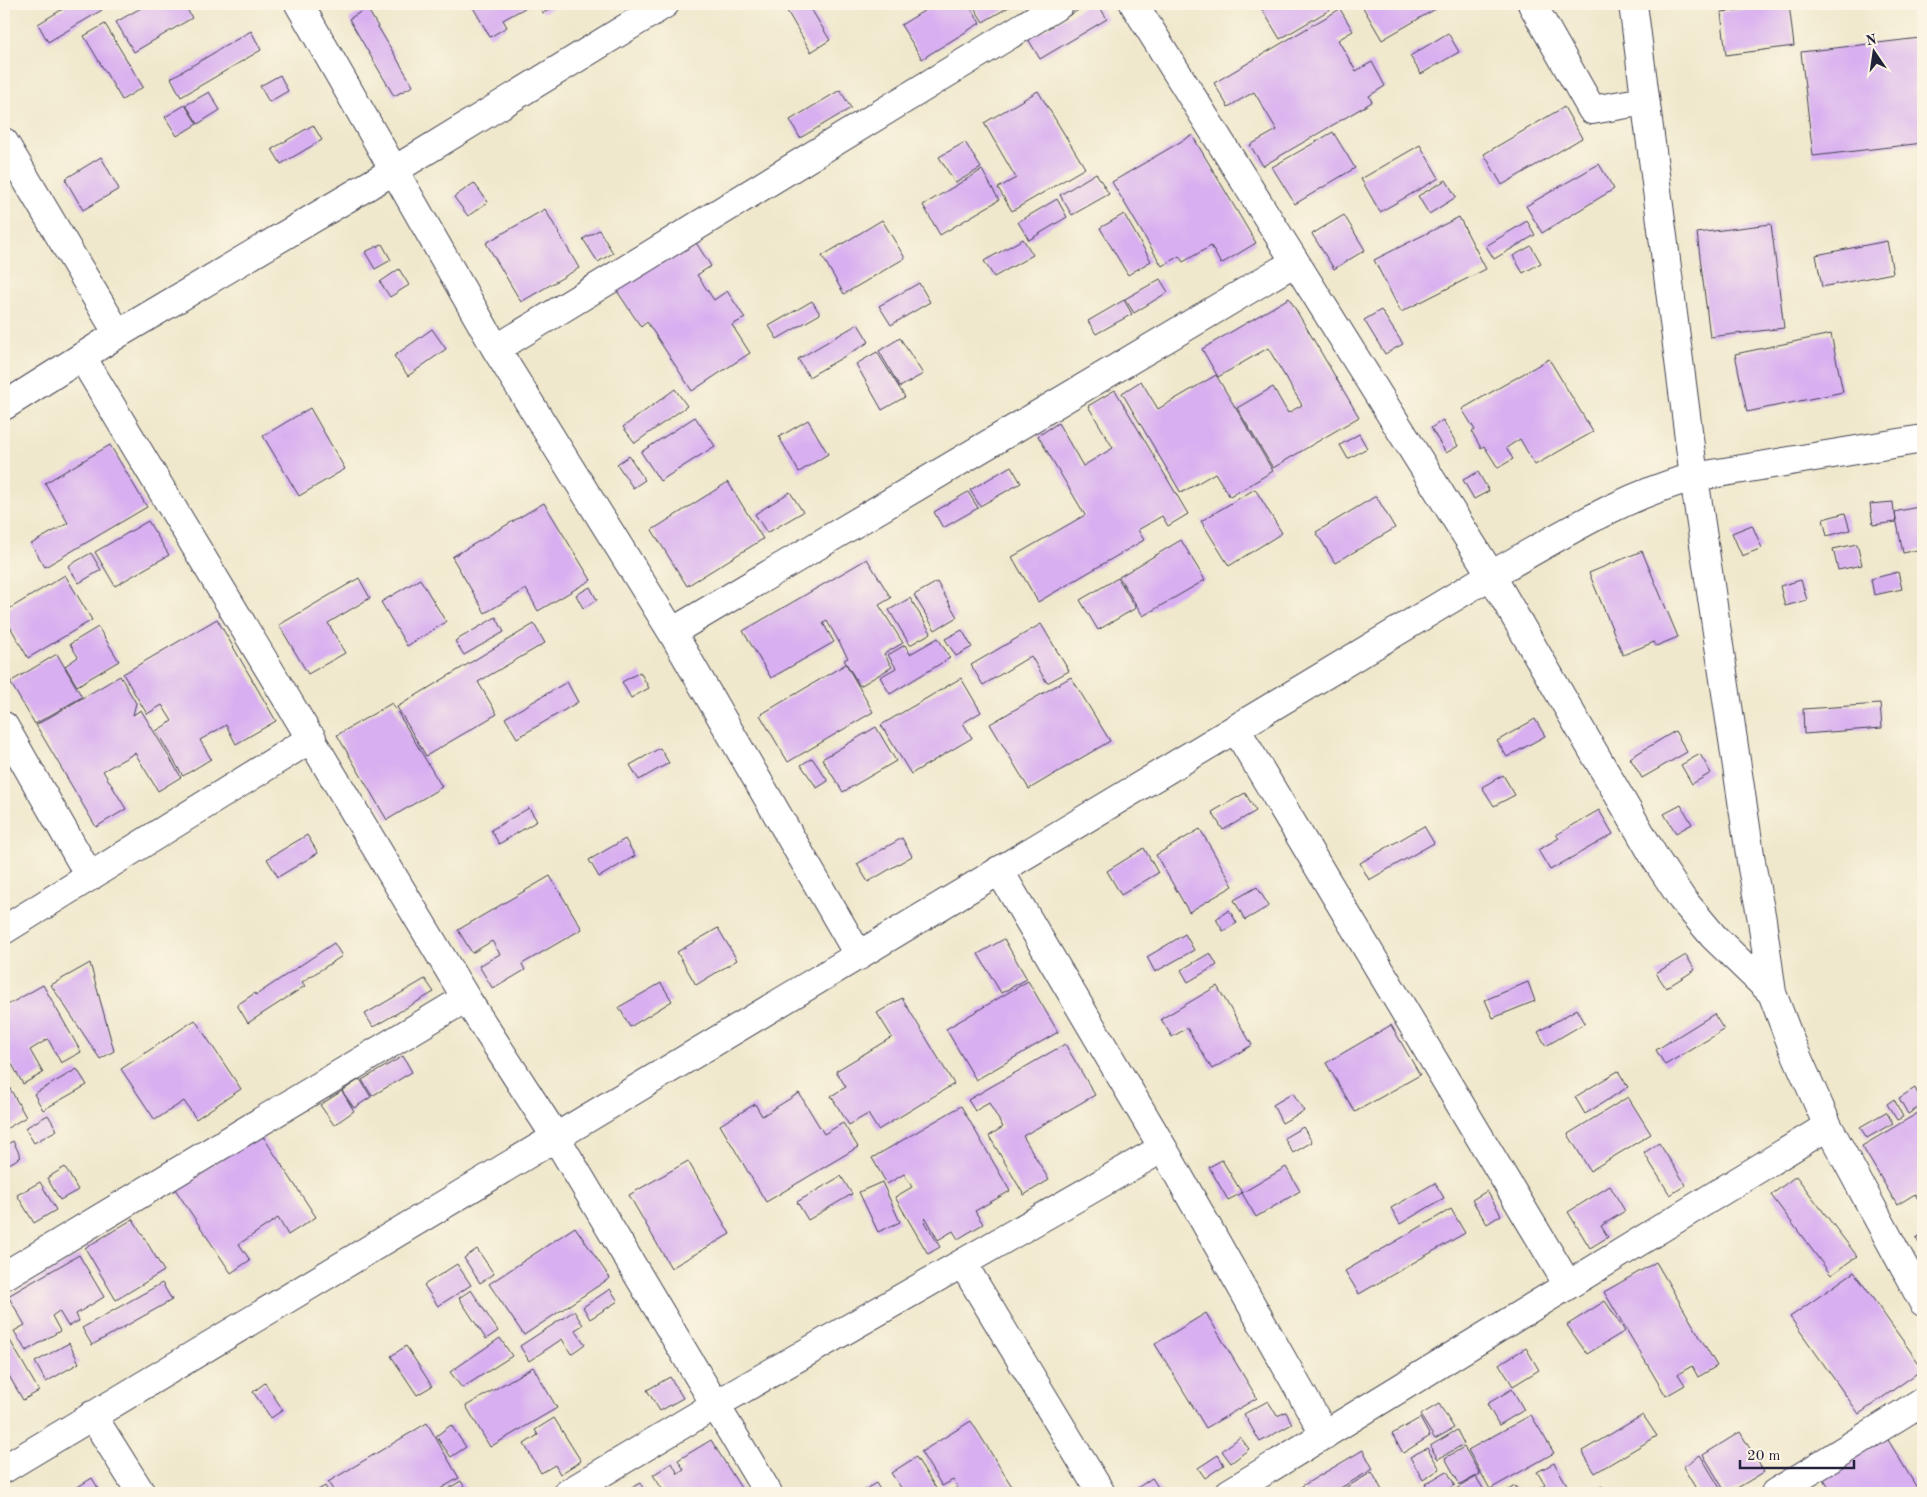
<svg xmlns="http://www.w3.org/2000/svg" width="1927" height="1497" font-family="'Old Standard TT',serif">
  <rect width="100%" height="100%" fill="#fcf5e5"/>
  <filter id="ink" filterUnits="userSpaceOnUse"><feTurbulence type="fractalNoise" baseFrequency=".02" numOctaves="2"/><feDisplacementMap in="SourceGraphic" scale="10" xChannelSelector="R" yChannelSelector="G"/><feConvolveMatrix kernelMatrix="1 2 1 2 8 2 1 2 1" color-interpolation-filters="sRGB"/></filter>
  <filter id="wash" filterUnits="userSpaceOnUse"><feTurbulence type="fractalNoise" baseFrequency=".0096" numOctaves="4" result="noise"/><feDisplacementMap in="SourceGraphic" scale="20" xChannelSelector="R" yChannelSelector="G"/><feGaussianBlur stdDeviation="1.12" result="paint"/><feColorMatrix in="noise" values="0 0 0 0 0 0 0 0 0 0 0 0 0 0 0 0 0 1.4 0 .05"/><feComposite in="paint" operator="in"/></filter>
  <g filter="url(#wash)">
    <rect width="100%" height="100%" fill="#efe8cc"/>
    <g id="blocks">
      <path fill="#d8aff0" d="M64,4h34l4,6 -54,32 -10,-18 28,-17z
        M148,4h36l8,14 -58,34 -18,-30z
        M471,4h61l-29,16 4,7 -17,10z
        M538,4h17l1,2 -13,7z
        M783,4h25l22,36 -19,12z
        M935,4h33l12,19 -58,36 -21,-34z
        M972,4h42l-31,18z
        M1089,4h9l9,15 -67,40 -12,-20z
        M1259,4h69l3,5 -51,30z
        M1361,4h83l-62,36z
        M1789,4l5,42 -68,9 -5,-43z
        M367,8l46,78 -19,10 -45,-77z
        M1340,9l13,22 -15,9 18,31 16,-9 13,24 -16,10 3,6 -109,64 -13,-21 27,-15 -23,-38 -26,15 -14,-24z
        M105,24l38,63 -21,13 -38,-64z
        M251,31l10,19 -80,47 -10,-19z
        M1448,33l11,19 -38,22 -11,-18z
        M1920,38l3,31v74l-110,13 -12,-104z
        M280,75l8,16 -19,11 -9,-16z
        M840,90l11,18 -51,30 -10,-18z
        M1038,91l47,77 -73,43 -14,-23 18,-10 -32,-55z
        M209,92l11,18 -22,14 -12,-19z
        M185,105l12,19 -20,12 -12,-19z
        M1564,107l18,31 -80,47 -18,-31z
        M313,125l9,15 -41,24 -9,-15z
        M1333,132l22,36 -60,36 -23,-37z
        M1192,135l64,108 -35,21 -10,-18 -28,16 -4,-6 -17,10 -50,-84z
        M965,142l16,26 -26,15 -16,-26z
        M1420,145l19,33 -59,34 -19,-33z
        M101,157l18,32 -36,21 -18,-31z
        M1599,164l15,25 -72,44 -16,-27z
        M982,170l17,30 -59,35 -17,-30z
        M1096,173l13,21 -37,21 -12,-20z
        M1446,180l10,17 -27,17 -11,-18z
        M474,183l14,19 -20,14 -14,-19z
        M1057,199l10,18 -38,23 -11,-18z
        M545,209l34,59 -58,34 -35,-59z
        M1124,214l27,47 -23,14 -28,-47z
        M1344,215l21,35 -31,19 -22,-35z
        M1459,217l27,52 -85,43 -27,-52z
        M882,220l23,38 -61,36 -22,-38z
        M1527,221l8,14 -41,24 -8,-13z
        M1771,224l13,104 -74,9 -13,-104z
        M599,230l14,23 -15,9 -15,-23z
        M691,235l20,31 -14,9 17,25 13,-9 18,27 -13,7 18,28 -58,38 -45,-69 -6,5 -28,-42z
        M1023,239l10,16 -39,22 -10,-16z
        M1887,241l6,32 -71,14 -6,-32z
        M382,244l9,16 -16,9 -10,-17z
        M1531,246l10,17 -18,10 -10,-17z
        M399,269l10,16 -19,12 -10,-15z
        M1160,279l8,13 -34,21 -9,-14z
        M919,283l11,19 -39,23 -12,-19z
        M1289,298l70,119 -86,51 -36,-60 36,-21 15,26 14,-8 -34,-57 -50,29 -16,-28z
        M1124,300l8,14 -36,20 -8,-13z
        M812,301l8,13 -43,25 -8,-13z
        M1381,310l22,34 -18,10 -21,-34z
        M858,324l11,18 -60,35 -11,-18z
        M432,329l14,20 -38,27 -14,-20z
        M1831,334l12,58 -96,20 -12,-58z
        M900,338l23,36 -23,13 -21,-36z
        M877,352l28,45 -23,13 -26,-46z
        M1549,359l44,73 -58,33 -15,-26 -14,9 7,11 -15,9 -14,-22 -3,2 -9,-16 3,-2 -13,-21z
        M1216,375l57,96 -43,26 -15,-24 -34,20 -59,-100 19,-12 17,28z
        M675,389l12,17 -52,37 -12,-16z
        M1115,390l73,124 -20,12 -6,-10 -24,14 6,10 -106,62 -26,-45 73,-42 -47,-79 20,-13 25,43 30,-18 -25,-42z
        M310,408l35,61 -46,27 -36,-60z
        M695,417l20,29 -55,35 -19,-29z
        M808,420l20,34 -29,18 -20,-35z
        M1443,420l15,26 -12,7 -15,-25z
        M1359,434l8,14 -19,11 -8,-14z
        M110,445l37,62 -102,60 -14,-23 37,-21 -23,-40z
        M629,456l16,24 -12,8 -16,-24z
        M1011,466l10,17 -41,23 -10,-16z
        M1478,472l11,19 -15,8 -11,-19z
        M728,482l35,57 -76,47 -35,-56z
        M1255,489l27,44 -53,33 -28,-45z
        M790,492l13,20 -36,21 -12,-19z
        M968,492l10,16 -35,20 -9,-16z
        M1376,496l19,32 -60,35 -19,-31z
        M1893,502l1,10 29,-6v43l-20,4 -8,-40 1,9 -23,3 -3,-21z
        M544,503l47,77 -53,31 -12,-22 -41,24 -33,-56z
        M1845,513l5,17 -23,6 -4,-17z
        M148,521l21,34 -54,31 -20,-34z
        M1752,525l10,23 -20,8 -10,-23z
        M1181,540l24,40 -62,36 -24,-39z
        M1857,544l5,21 -24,5 -5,-21z
        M1642,551l36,86 -22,9 -2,-4 -31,13 -34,-82z
        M91,553l10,17 -22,13 -11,-17z
        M867,559l24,39 -12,7 24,38 -19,11 8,13 -32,19 -16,-26 4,-2 -21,-37 -4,2 11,19 -63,36 -28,-47z
        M1898,572l4,17 -28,6 -3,-16z
        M65,575l27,45 -64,38 -24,-42v-4z
        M359,578l11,20 -42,25 17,30 -37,21 -29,-49z
        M1118,578l18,30 -38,22 -18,-30z
        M420,579l26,43 -39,24 -26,-44z
        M1801,580l6,20 -22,6 -5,-20z
        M937,582l20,35 -22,13 -21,-35z
        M590,587l7,13 -14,8 -7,-13z
        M910,598l21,35 -21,12 -21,-35z
        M496,617l8,15 -40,23 -9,-14z
        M217,619l59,102 -40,23 -10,-19 -26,15 11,19 -28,17 -27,-45 16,-10 -10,-16 -15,9 -24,-40z
        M534,624l11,19 -67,39 19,32 -71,42 -29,-49z
        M1041,624l28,47 -22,12 -16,-27 -48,29 -12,-20z
        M98,627l21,34 -42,25 -12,-20 13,-9 -8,-13z
        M962,630l10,17 -16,9 -11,-17z
        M938,638l12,20 -60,36 -10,-17 16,-9 -8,-13 17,-10 5,9z
        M57,654l25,43 -47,27 -25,-42z
        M846,664l27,48 -85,50 -28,-47z
        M640,672l9,16 -18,10 -9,-16z
        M120,676l16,27 -3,12 8,-5 40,67 -23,14 -23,-38 -32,18 23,38 -30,18 -60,-102z
        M1071,677l39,64 -81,48 -39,-65z
        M961,678l20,34 -18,11 9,15 -61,36 -30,-49z
        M567,682l11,20 -61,36 -12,-20z
        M392,703l50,84 -55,33 -50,-85z
        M1880,704l2,24 -78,6 -1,-25z
        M1535,719l10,17 -38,21 -10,-16z
        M876,727l20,34 -53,31 -21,-33z
        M1675,731l12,21 -45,26 -12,-20z
        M660,748l9,15 -30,17 -9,-15z
        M1700,754l11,19 -19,11 -11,-19z
        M812,758l16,23 -11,7 -16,-23z
        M1503,775l12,20 -21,11 -12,-19z
        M1245,793l11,18 -33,19 -11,-18z
        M1681,805l11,19 -16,9 -12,-19z
        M529,808l8,13 -38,23 -8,-14z
        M1599,810l14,24 -63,36 -12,-20 21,-12 -3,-3z
        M1424,826l10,17 -65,37 -9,-17z
        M1200,829l33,57 -44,26 -33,-57z
        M307,835l11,18 -40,24 -11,-18z
        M902,838l10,18 -44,26 -11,-18z
        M625,839l10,17 -36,21 -10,-17z
        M1144,848l14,25 -37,22 -14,-24z
        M550,876l32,53 -60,35 3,6 -32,19 -14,-23 21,-12 -8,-13 -20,12 -14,-23z
        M1257,887l12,19 -24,14 -11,-20z
        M1229,910l8,13 -14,8 -7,-12z
        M718,928l19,32 -41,25 -19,-33z
        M1185,934l9,16 -39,22 -8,-15z
        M1004,939l23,40 -26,14 -23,-39z
        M334,943l8,13 -40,26 3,4 -57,37 -11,-18 18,-12 1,2z
        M1210,953l7,12 -29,17 -7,-12z
        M1686,955l9,15 -29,18 -10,-15z
        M90,963l24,88 -14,8 -49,-74z
        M425,979l9,13 -61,35 -8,-13z
        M1028,981l30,51 -82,48 -30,-51z
        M1528,982l7,19 -42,17 -8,-18z
        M661,983l11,18 -42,26 -11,-20z
        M43,985l38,67 -20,11 -13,-24 -18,11 13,23 -20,11 -19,-34v-43z
        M1217,986l35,59 -40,24 -25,-41 -15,9 -11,-18z
        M902,998l52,86 -76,46 -10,-16 -19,11 -18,-29 15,-9 -10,-16 56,-34 -15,-24z
        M1577,1009l8,14 -39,23 -8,-14z
        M1714,1014l10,16 -59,35 -9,-15z
        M195,1020l46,69 -45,30 -12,-18 -29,19 -34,-51z
        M1391,1025l29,50 -65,37 -29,-49z
        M1065,1044l30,51 -72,41 26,44 -25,15 -35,-59 14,-9 -14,-24 -14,8 -7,-11z
        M403,1056l9,16 -40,24 -10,-16z
        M77,1069l10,16 -44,25 -9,-16z
        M1618,1071l10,16 -43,27 -10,-17z
        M4,1078l22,39 -22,13z
        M360,1079l11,18 -17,11 -12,-17z
        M1915,1088l8,17 -15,9 -9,-16z
        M342,1091l12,20 -20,14 -14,-20z
        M799,1093l25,41 19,-11 15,24 -92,55 -46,-77 35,-21 7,12z
        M1293,1093l11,18 -22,12 -9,-18z
        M1628,1097l23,37 -61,37 -22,-37z
        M1894,1099l9,18 -6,3 -10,-16z
        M961,1106l49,85 -35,20 8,13 -25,15 -5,-8 -15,9 -12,-22 -2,2 16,27 -12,7 -33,-57 17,-10 -8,-13 -17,10 -15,-26z
        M1923,1110v98l-8,-14 -18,11 -35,-59z
        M1886,1112l7,11 -26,15 -7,-11z
        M48,1115l9,15 -23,13 -9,-15z
        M1303,1127l9,15 -19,11 -9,-15z
        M260,1132l56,85 -28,18 -10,-17 -39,26 11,16 -19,13 -56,-84z
        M13,1141l8,16 -17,10v-21z
        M1659,1143l27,42 -16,10 -26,-42z
        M1222,1160l20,33 -14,7 -19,-33z
        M688,1161l42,73 -59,34 -42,-73z
        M65,1167l13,23 -18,10 -13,-22z
        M1286,1167l14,24 -44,26 -14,-24z
        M841,1176l11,18 -44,26 -11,-18z
        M1796,1176l61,80 -26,19 -60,-80z
        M40,1182l16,28 -22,13 -17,-28z
        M882,1182l18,40 -22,10 -19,-40z
        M1435,1183l9,15 -44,26 -9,-16z
        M1610,1186l15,25 -24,15 7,11 -18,11 -22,-36z
        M1487,1191l14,24 -14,9 -15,-24z
        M1451,1209l14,24 -106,61 -14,-23z
        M133,1219l31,52 -48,29 -31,-52z
        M575,1227l35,51 -86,57 -35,-51z
        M1923,1234v17l-7,-13z
        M477,1249l17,25 -14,9 -16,-25z
        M79,1255l25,42 -28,17 3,7 -11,5 -9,-15 -7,5 8,15 -34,20 -12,-20 11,-6 -17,-29z
        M1656,1262l61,104 -19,11 -6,-11 -14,8 7,11 -19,11 -62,-104z
        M457,1264l14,21 -33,21 -14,-21z
        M1854,1272l69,97 -64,45 -69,-97z
        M162,1283l10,17 -80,45 -10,-17z
        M610,1289l8,12 -28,18 -7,-12z
        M471,1290l27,41 -12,8 -27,-41z
        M1605,1301l20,30 -38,23 -20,-29z
        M574,1311l9,14 -8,5 10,14 -14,10 -9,-15 -33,22 -9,-15z
        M1206,1313l51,85 -51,30 -51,-84z
        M4,1330l35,61 -16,9 -15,-26 -4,3z
        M500,1338l12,18 -50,32 -12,-16z
        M69,1343l10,20 -33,19 -11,-20z
        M406,1346l26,40 -15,9 -26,-39z
        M1526,1348l13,22 -26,16 -14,-22z
        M533,1367l24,41 -67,39 -24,-41z
        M670,1377l13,21 -23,13 -13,-21z
        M265,1383l18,27 -12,8 -18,-26z
        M1512,1389l12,21 -25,15 -12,-21z
        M1268,1401l9,15 9,-4 6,12 -32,18 -16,-28z
        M1439,1404l15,24 -19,11 -15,-24z
        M1923,1409v22l-10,-16z
        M1531,1415l23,38 -64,36 -22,-39z
        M1643,1415l14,21 -62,37 -13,-22z
        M554,1418l27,43 -21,13 -5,-9 -14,8 -17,-29 14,-9 -3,-5z
        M1420,1418l10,18 -27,17 -11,-19z
        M971,1421l45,72h-69l11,-6 -5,-7 -11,6 -21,-34z
        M427,1423l32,55 -26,15h-98l-7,-11z
        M451,1425l15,22 -15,10 -15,-21z
        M1457,1430l7,14 -26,15 -8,-13z
        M1740,1432l24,40 -35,21h-3l-23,-38z
        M1884,1433l36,60h-88l-13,-21z
        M1240,1437l9,12 -18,14 -9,-12z
        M711,1440l33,53h-79l-12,-18 19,-12 6,11 6,-4 -6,-10z
        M1464,1447l16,27 -20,11 -15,-27z
        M1427,1448l13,21 -17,11 -13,-23z
        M1363,1450l10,19 -41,24h-25l-5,-7z
        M1218,1455l6,10 -19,13 -7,-10z
        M1700,1455l23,38h-28l3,-1 -15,-25z
        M916,1457l23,36h-43l6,-4 -11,-16z
        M1554,1463l18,30h-41l14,-8 -8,-13z
        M1447,1471l8,14 -14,8h-10l-6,-9z
        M1372,1472l11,20 -3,1h-32l-3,-5z
        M1476,1477l10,16h-37z
        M92,1478l9,15h-33z
        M1152,1478l10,15h-28l-1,-2z
        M461,1481l7,12h-27z
        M640,1483l6,10h-23z
        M876,1483l6,10h-23z
        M325,1486l4,7h-16z
        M1515,1486l5,7h-17z
        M1602,1486l5,7h-17z"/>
    </g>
  </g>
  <g filter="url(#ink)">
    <use href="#blocks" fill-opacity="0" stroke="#414051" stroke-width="1"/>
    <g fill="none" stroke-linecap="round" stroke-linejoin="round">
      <g stroke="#414051" stroke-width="30">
        <path id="minor" d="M299,4l197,345 176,283 187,324
          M1134,4l357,571 164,283 27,41 32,38 58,56 19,50 37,83 95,176
          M1532,4l60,106 53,-9
          M1633,4l61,473 58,391 10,52 10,73
          M4,142l114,192
          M496,349l564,-345
          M82,357l384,641 89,138 213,357
          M4,406l114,-72 275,-163 272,-167
          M672,632l623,-370
          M4,726l86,151
          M1236,729l332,556
          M999,870l164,278 162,287
          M4,930l308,-192
          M963,1264l138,229
          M4,1276l462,-278
          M92,1415l49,78
          M4,1469l1487,-894c65,-36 130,-79 203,-98l229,-38
          M568,1493l147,-88 448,-257
          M1229,1493l599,-367
          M1775,1493l148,-92"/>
      </g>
      <use href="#minor" stroke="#fff" stroke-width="28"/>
    </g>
  </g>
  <rect width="1927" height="1497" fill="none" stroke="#fcf5e5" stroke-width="20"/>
  <g transform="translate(1874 52) rotate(347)" stroke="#fcf5e5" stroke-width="4" paint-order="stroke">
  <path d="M0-4L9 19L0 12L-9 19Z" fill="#22223b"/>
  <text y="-8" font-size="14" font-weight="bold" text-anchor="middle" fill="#22223b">N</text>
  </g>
  <path d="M1740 1460v8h114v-8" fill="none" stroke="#22223b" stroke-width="2.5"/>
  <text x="1747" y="1460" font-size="15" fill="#22223b" stroke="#fcf5e5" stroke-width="4" paint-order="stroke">20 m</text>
</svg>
